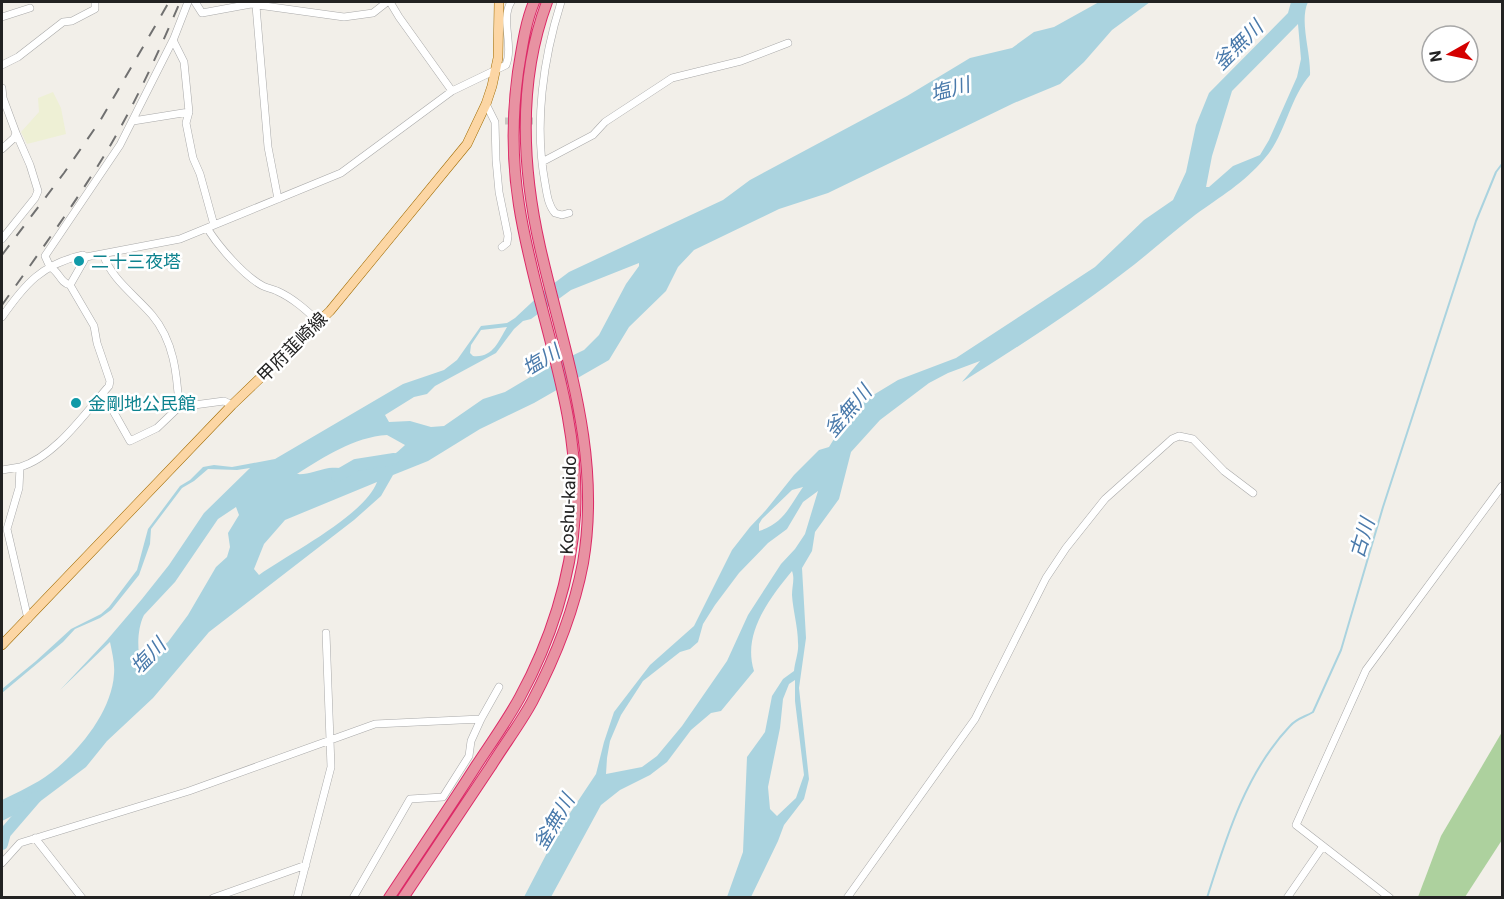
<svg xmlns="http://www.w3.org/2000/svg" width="1504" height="899" font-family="Roboto,'Noto Sans JP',sans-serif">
  <rect width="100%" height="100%" fill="#f2efe9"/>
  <path fill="#eef0d5" d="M53,92l8,16 5,26 -39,10 -6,-12 18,-20 -1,-14z"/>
  <path fill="#add19e" d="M1502,732v108l-37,57h-47l23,-61z"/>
  <path fill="#aad3df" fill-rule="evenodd" d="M1099,2h51l-38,28 -28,32 -24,22 -46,19 -186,90 -49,16 -85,41 -16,17 -12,24 -37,36 -20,33 -75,43 -54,26 -52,32 -35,14 -12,21 -27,24 -145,112 -56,66 -46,43 -21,26 -48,36 -36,18v-21c12,-6 25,-12 37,-19 33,-20 73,-67 75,-107 1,-10 -2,-22 -4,-32l-50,48 47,-50 35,-41 27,-34 35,-52 46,-45 -13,2 -29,-1 -14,12 -12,7 -31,41 -1,15 -11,31 -28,35 -11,8 -25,11 -12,13 -61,51v-4l34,-28 35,-32 30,-15 8,-7 28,-37 11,-41 32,-43 10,-6 13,-13 11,-2 18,2 43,-8 128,-75 41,-14 13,-10 24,-34 26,-3 8,-5 30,-28 24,-18 154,-72 27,-20 157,-84 63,-38 42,-10 22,-16 20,-5zM639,263v3l-13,18 -27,51 -15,15 -42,20 -37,22 -22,7 -39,27 -13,1 -21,-6 -21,1 -4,-7 29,-18 13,-3 8,-8 61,-33 18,-24 9,-8 8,-2 40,-29zM507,327c-9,15 -14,31 -34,29l-3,-3 1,-8 10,-15zM387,435l18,10c-11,11 -31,25 -47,24 -10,0 -18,-2 -29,-1 -11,2 -22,7 -32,6 27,-17 57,-37 90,-39zM377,482c-13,34 -87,71 -118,93l-5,-6 10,-25 21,-24zM236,507l3,8 -11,18 2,14 -3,10 -11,10 -28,48 -20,27 -27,21c-4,-13 -4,-34 3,-48l31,-33 43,-63z
    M1291,2h17c-9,19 3,50 2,73 -21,24 -24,59 -45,83 -22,26 -44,38 -70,57 -21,16 -40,33 -60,49 -55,43 -114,81 -173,118l18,-21 -32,12 -19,10 -49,37 -29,32 -12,47 -24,33 -3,19 -10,17 4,70 -7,50 10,91 -5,20 -20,26 -6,16 -27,56h-24l16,-45 4,-95 18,-25 7,-36 11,-17 11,-8c1,-10 5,-19 4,-28 0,-16 -5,-32 -6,-48 0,-9 3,-16 0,-24 -22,27 -50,62 -38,100l-33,40 -10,2 -20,17 -24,32 -17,13 -30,15 -19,15 -50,92h-27l36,-69 36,-54 8,-32 10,-30 36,-47 44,-39 38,-76 18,-23 16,-17 28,-35 25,-25 10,-3 13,-21 23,-26 33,-20 58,-22 139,-91 49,-47 29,-20 13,-28 10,-47 13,-32 79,-80zM1298,24l3,35 -4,18 -28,63 -9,15 -27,11 -24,21h-3l6,-31 20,-65zM803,487c-14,20 -19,36 -44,44v-7l3,-5 30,-29zM818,491l-13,43 -10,15 -14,15 -33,51 -21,46 -45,65 -25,30 -15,11 -36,7 1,-16 3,-17 11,-26 22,-34 37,-29 10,-3 8,-7 5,-18 12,-19 24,-32 29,-30 19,-14 16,-27zM795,680v21l9,74 -8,23 -19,18 -7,-7 -2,-22 12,-59 3,-29 6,-15z"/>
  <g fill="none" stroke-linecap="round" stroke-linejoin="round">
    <path stroke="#aad3df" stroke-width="2" d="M1207,898c19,-60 39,-126 83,-172 7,-8 15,-9 23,-14l28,-62 42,-143 93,-286 20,-49 6,-8"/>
    <path stroke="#aad3df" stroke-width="12" d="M337,476l19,-11 38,-6
      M2,844l3,-11 31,-36"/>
    <path stroke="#c8c6c1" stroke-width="7" stroke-dasharray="7 3.5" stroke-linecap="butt" d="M505,121h28"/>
    <g stroke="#a9a9a9" stroke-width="8">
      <path id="minor" d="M195,2l7,11 49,-9 93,13 29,-4 14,-11
        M390,2l9,15 53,74
        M561,2c-18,57 -27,122 -16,181 2,11 3,22 10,30l7,2 7,-2
        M256,6l12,141 10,52
        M2,17l28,-9
        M173,40l11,22 5,50 -3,11 7,35 7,16 14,51
        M2,65l16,-8 45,-35 9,-1 23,-12v-7
        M2,88l1,10 13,35 -2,5 -12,11
        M486,104l9,18 1,38 3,32 9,44 -1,7 -5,4
        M133,121l56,-9
        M542,162l51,-27 12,-13 67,-44 69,-17 47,-18
        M207,228c12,19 37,48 56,58 4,2 10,3 14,5 16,7 29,19 42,31
        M2,239l33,-41 3,-7 -8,-26 -14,-32
        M103,254c9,26 31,40 49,61 22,26 25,59 27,92
        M70,285c-10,-2 -11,-14 -20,-18l-5,-11 75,-111 54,-107 14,-36
        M2,317c23,-33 40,-53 81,-62l3,2 94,-18 161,-66 111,-82 54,-26c8,-20 -6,-45 5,-63
        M103,393l27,48 27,-13 22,-21 45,-6 8,4
        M2,470l18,-3
        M28,619l-21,-90 12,-41 1,-21c35,-10 65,-54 89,-81l1,-5 -13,-38 -3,-17 -24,-41 16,-28
        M35,838l47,60
        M2,863l18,-20 169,-52 186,-67 106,-5
        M213,898l93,-33
        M297,898l34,-131 -5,-134
        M353,898l57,-99 33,-2 26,-41 2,-15 10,-22 18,-32
        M847,898l128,-179 71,-141 20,-30 39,-49 67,-60 7,-3 14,3 31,32 29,22
        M1287,898l36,-52
        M1390,898l-94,-73 70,-155 136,-184"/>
    </g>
    <g stroke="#a06b00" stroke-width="10">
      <path id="major" d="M2,645l230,-240 98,-94 137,-167 19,-40 6,-18 6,-28 1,-56"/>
    </g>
    <g stroke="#dc2a67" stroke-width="12">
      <path id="highway" d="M389,898c29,-44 59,-88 87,-132 15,-23 31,-45 44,-69 30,-55 51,-119 55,-182 6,-106 -40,-206 -56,-310 -7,-44 -7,-89 -1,-133 4,-24 7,-48 16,-70
        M403,898c29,-44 59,-88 88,-132 13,-21 29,-42 41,-64 23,-44 42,-91 51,-139 19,-111 -19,-210 -43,-316 -18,-80 -22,-167 7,-245"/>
    </g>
    <use href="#minor" stroke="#fff" stroke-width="7"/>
    <use href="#major" stroke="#fcd6a4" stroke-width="9"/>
    <use href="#highway" stroke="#e892a2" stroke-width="10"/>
    <path stroke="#707070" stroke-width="2" stroke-dasharray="12 12" stroke-linecap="butt" d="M2,255l62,-82 36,-52 69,-119
      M2,305c37,-52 75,-104 108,-159 27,-46 49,-95 70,-144"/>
  </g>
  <g fill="#0f9aa8" stroke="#fff" stroke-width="2">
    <circle cx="79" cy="261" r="6"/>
    <circle cx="76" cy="403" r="6"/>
  </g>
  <g text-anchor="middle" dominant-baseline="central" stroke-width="5" stroke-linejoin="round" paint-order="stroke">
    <g font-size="18" fill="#0d838f" stroke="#fff" text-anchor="start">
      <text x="91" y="261">二十三夜塔</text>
      <text x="88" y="403">金剛地公民館</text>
    </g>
    <g font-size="18" fill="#222" stroke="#fff">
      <text transform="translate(292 347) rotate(-45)">甲府韮崎線</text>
      <text transform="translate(568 505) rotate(-88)">Koshu-kaido</text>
    </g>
    <g font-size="20" font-style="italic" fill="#4a7aab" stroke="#fff">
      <text transform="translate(1238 45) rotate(-45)">釜無川</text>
      <text transform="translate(950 89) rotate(-15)">塩川</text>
      <text transform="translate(541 360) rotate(-31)">塩川</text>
      <text transform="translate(848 411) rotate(-50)">釜無川</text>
      <text transform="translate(1362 538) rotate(-73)">古川</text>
      <text transform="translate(148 656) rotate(-46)">塩川</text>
      <text transform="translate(554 822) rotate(-60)">釜無川</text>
    </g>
  </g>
  <rect width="1504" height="899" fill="none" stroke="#222222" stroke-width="6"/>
  <g transform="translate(1450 54) rotate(261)"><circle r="28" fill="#ffffff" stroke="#a7a7a7" stroke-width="1.5"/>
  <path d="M0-4.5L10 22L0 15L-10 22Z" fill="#d40000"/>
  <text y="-9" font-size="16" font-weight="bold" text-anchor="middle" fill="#222222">N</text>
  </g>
</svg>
